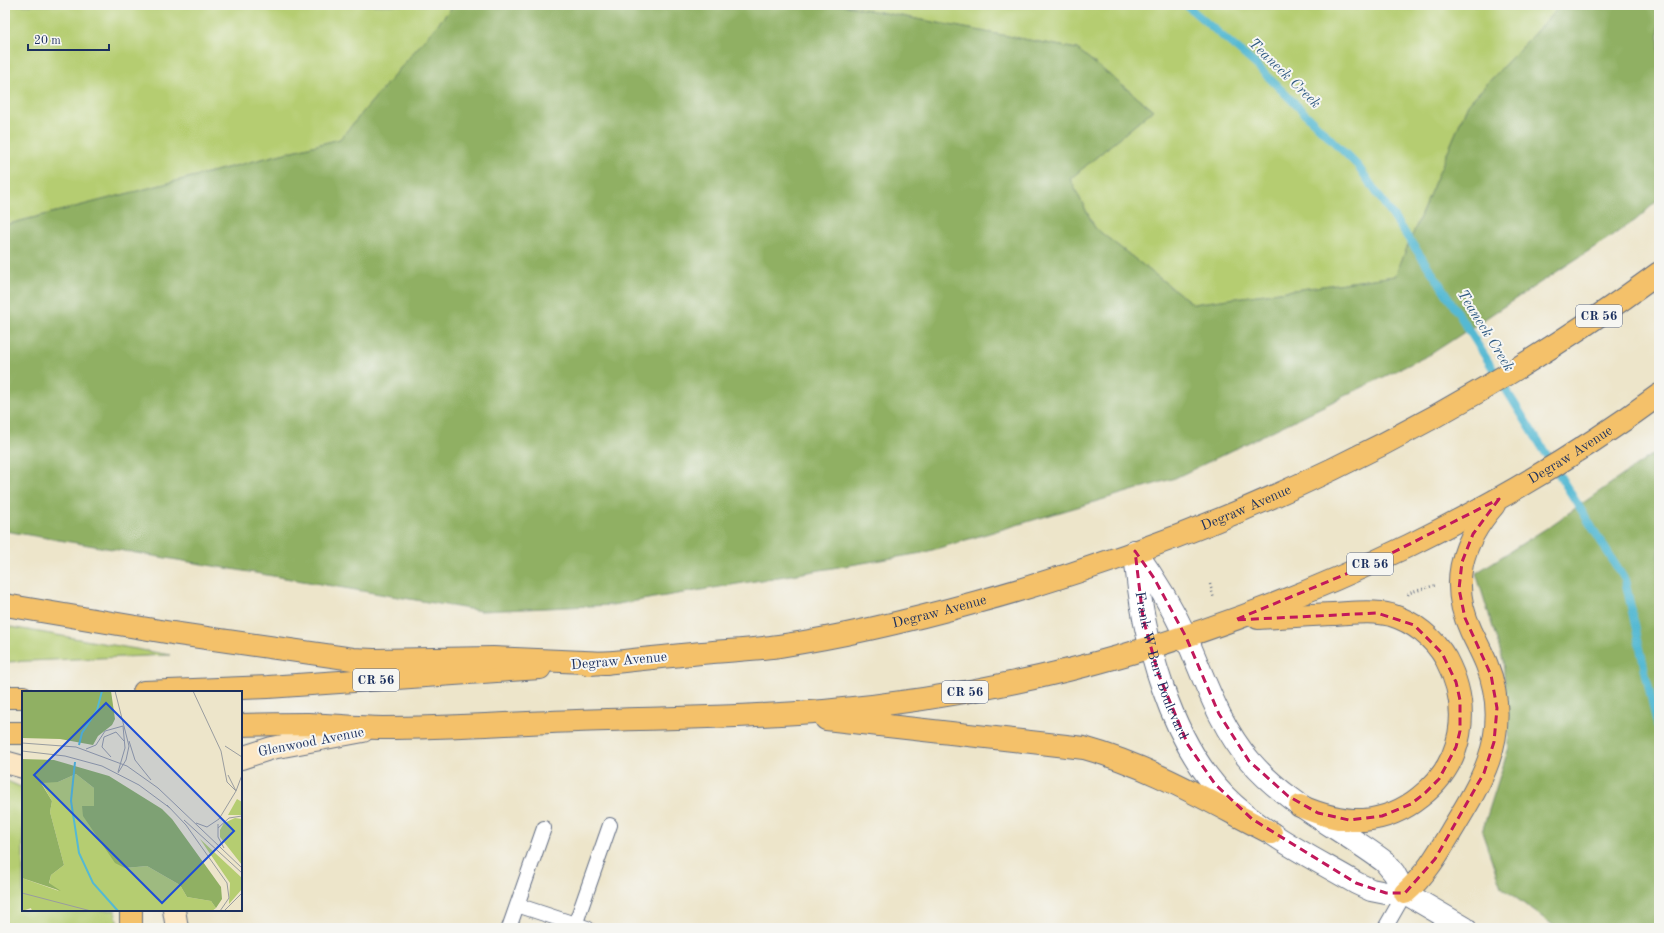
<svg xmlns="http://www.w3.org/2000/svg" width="1664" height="933" font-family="'Old Standard TT',serif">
  <rect width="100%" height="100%" fill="#f6f6f2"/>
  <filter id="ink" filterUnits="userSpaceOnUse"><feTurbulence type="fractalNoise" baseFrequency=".025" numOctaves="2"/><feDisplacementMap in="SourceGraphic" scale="8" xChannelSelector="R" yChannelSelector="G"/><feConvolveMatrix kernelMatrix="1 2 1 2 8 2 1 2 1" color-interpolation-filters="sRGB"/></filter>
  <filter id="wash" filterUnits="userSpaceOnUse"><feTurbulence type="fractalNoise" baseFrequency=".012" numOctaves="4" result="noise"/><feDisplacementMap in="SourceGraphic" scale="16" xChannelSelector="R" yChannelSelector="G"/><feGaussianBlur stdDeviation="0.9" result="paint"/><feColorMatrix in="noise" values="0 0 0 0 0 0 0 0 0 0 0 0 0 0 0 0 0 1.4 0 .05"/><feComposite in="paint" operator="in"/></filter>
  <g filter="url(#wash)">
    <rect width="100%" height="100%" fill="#ede5ca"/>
    <path fill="#b5cd71" stroke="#687e68" d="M5,5h449l-114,134 -335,86z
      M842,5h719l-93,99 -73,172 -202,28 -98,-76 -25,-49 83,-69 -76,-61z
      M5,626l165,29 -165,7z
      M5,780l18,8v122h92l3,14 -1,4h-112z"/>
    <path fill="#90b063" stroke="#567060" d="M454,5h388l235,44 76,61 -83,69 25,49 98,76 202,-28 73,-172 93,-99h98v194l-23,21 -205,134 -256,124 -253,75 -310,52 -131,6 -476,-80v-306l335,-86z
      M1659,450v478h-102l-56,-41 -19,-55 27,-85 -6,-87 -27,-87 74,-47z"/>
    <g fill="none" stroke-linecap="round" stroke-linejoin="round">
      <path stroke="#55b9d3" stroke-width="8" d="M1186,5l69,59 103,102 80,115 187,299 34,154"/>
    </g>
  </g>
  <g filter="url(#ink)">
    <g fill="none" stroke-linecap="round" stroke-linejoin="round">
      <g stroke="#646f84" stroke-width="16">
        <path id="lane" d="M517,905l70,23
          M509,928l35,-100
          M574,928l36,-103
          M1385,928l20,-35"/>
      </g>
      <g stroke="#646f84" stroke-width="24">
        <g id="street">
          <path id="s1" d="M1135,551c6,83 35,197 99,254 36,32 81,54 122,78l15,7 15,3h19l60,35"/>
          <path d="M1135,551c20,28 37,56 51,86 19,43 33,88 64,124 37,43 90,67 135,101l9,11 11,20"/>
        </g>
      </g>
      <g stroke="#646f84" stroke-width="24">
        <path id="secondary" d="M241,758l31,-10 91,-17
          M5,762l18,5
          M174,910l3,18"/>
      </g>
      <g stroke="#646f84" stroke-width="24">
        <g id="primary">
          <path d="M1258,618c25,-1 50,-3 75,-4 19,-1 39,-4 58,1 23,7 43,23 55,44 26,49 18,104 -26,138 -16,13 -35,21 -56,23 -22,1 -43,-5 -64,-14"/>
          <path id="s2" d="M588,664c35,-2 69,-7 104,-10 29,-3 58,-4 87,-8 67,-10 133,-26 198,-44 245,-67 477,-178 682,-329"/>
          <path d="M144,692l124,-5 272,-19"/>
          <path d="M5,697h18"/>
          <path d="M826,719l258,29c66,18 126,54 187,85"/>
          <path id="s3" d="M241,725c22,-1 45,-1 67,-1 25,1 50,4 75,4 65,0 130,-5 194,-7 82,-3 165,-3 247,-10 208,-19 398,-75 586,-166 87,-43 171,-92 249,-150"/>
          <path d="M5,733h18"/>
          <path d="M1405,893c22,-19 35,-43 50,-68 26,-43 50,-83 39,-136 -4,-22 -14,-39 -23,-58 -22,-47 -10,-88 23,-126"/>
        </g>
      </g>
      <g stroke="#646f84" stroke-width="24">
        <path id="highway" d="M5,605l167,28 181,26 21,1 119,-2 114,5
          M131,910v18"/>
      </g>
      <path stroke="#646f84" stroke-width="2.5" stroke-dasharray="1 3" stroke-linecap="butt" d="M1210,584l4,15
        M1408,595l1,-2 27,-8"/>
      <use href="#lane" stroke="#fff" stroke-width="14"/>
      <use href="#street" stroke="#fff" stroke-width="22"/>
      <use href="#secondary" stroke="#fbe6c3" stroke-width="22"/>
      <use href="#primary" stroke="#f4c16a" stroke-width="22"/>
      <use href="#highway" stroke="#f4c16a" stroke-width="22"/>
    </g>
  </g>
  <path fill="none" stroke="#c2185b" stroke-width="3" stroke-dasharray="8 5" stroke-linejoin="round" d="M1499,499l-26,35 -11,28 -3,27 6,29 26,57 6,33 -3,34 -10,31 -49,86 -30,34h-19l-30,-10 -104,-64 -37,-35 -27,-39 -30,-72 -15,-55 -8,-67 19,27 32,59 33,77 30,47 39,35 30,17 31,7 33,-4 29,-12 14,-11 14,-14 17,-32 4,-16v-31l-4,-18 -14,-29 -28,-28 -37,-12 -142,7 133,-55z"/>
  <g text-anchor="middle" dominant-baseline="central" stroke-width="4" stroke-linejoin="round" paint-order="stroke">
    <g fill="#f6f6f2" stroke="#5d6b8a" stroke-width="1">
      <rect x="1576" y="305" width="46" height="22" rx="3"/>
      <rect x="1347" y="553" width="46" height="22" rx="3"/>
      <rect x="353" y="669" width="46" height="22" rx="3"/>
      <rect x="942" y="681" width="46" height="22" rx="3"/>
    </g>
    <g font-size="13" font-weight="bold" fill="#1b2f5e">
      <text x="1599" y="316">CR 56</text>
      <text x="1370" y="564">CR 56</text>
      <text x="376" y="680">CR 56</text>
      <text x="965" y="692">CR 56</text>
    </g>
    <g font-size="14" fill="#1b2f5e" stroke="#f6f6f2">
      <text stroke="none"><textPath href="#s3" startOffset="1380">Degraw Avenue</textPath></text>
      <text stroke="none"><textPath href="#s2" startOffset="680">Degraw Avenue</textPath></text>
      <text stroke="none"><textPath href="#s2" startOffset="356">Degraw Avenue</textPath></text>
      <text transform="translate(619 661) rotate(-5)">Degraw Avenue</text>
      <text stroke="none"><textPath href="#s1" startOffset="118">Frank W Burr Boulevard</textPath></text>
      <text transform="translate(311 742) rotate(-11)">Glenwood Avenue</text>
    </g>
    <g font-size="15" font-style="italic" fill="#2c5881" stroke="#f6f6f2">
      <text transform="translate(1284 74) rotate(44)">Teaneck Creek</text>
      <text transform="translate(1485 331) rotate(58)">Teaneck Creek</text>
    </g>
  </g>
  <g transform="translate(22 691)">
    <rect width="220" height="220" fill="#ede5ca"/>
    <path d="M54,83l18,14v19l31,61 22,-2 33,19 7,12 24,4 5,7 -4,3h-180l-1,-3 -9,3v-33l37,13 -10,-7 2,-9 13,-10 -14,-53 2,-11 -11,-19h17zM215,108l5,3v13h-14zM213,127l7,1v46l-22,-28v-7l4,-7zM178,148l42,39v11l-13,15 1,-21z" fill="#b5cd71"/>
    <path d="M0,0h89l4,28 -3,6 -14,11 -5,9 -33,-6 -38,-1zM0,68l32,1 55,16 53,33 10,10 49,68 1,12 -6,9 -5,-7 -24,-4 -7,-12 -33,-19 -22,2 -10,-5 -32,-47 -1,-10h12v-18l-18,-14 -18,8 -17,1 11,18 -2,11 14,53 -13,10 -2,8 12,8 -39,-13z" fill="#90b063"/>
    <path fill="none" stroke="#55b9d3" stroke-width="2" d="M57,54l3,-12 15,-23 5,-19M53,71l-4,39 8,52 14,30 25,28"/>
    <path fill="none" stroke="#999c9f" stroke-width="1" d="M93,0l14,55 -3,14 -8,13M171,0l28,60 6,31 9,9M107,50l6,19 16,20M0,52l54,4 51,19 31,22 84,80M203,55l17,11M64,58l10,-4 9,-14 18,-5M0,60l43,5 37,10 37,19 31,23M89,66l-9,-10 2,-10 12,-5 8,9M96,81l7,-24 -2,-22M206,84l8,16M214,100l6,-16M145,114l19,20 41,58 2,15 -9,13M162,129l58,53M174,132l11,4 12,-8 17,-28M196,133v13l6,11M196,137l11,-10 13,-2M0,202l69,18M202,220l18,-18"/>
    <path fill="#1d4ed8" fill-opacity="0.15" stroke="#1d4ed8" stroke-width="2" d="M84,12l128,128 -72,72 -128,-128z"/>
    <rect width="220" height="220" fill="none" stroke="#1b2f5e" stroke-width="2"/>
  </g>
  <rect width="1664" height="933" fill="none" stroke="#f6f6f2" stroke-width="20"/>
  <path d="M28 44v6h81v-6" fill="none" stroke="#1b2f5e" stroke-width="2"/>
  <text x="34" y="44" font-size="12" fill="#1b2f5e" stroke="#f6f6f2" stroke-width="3" paint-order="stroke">20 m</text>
</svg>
